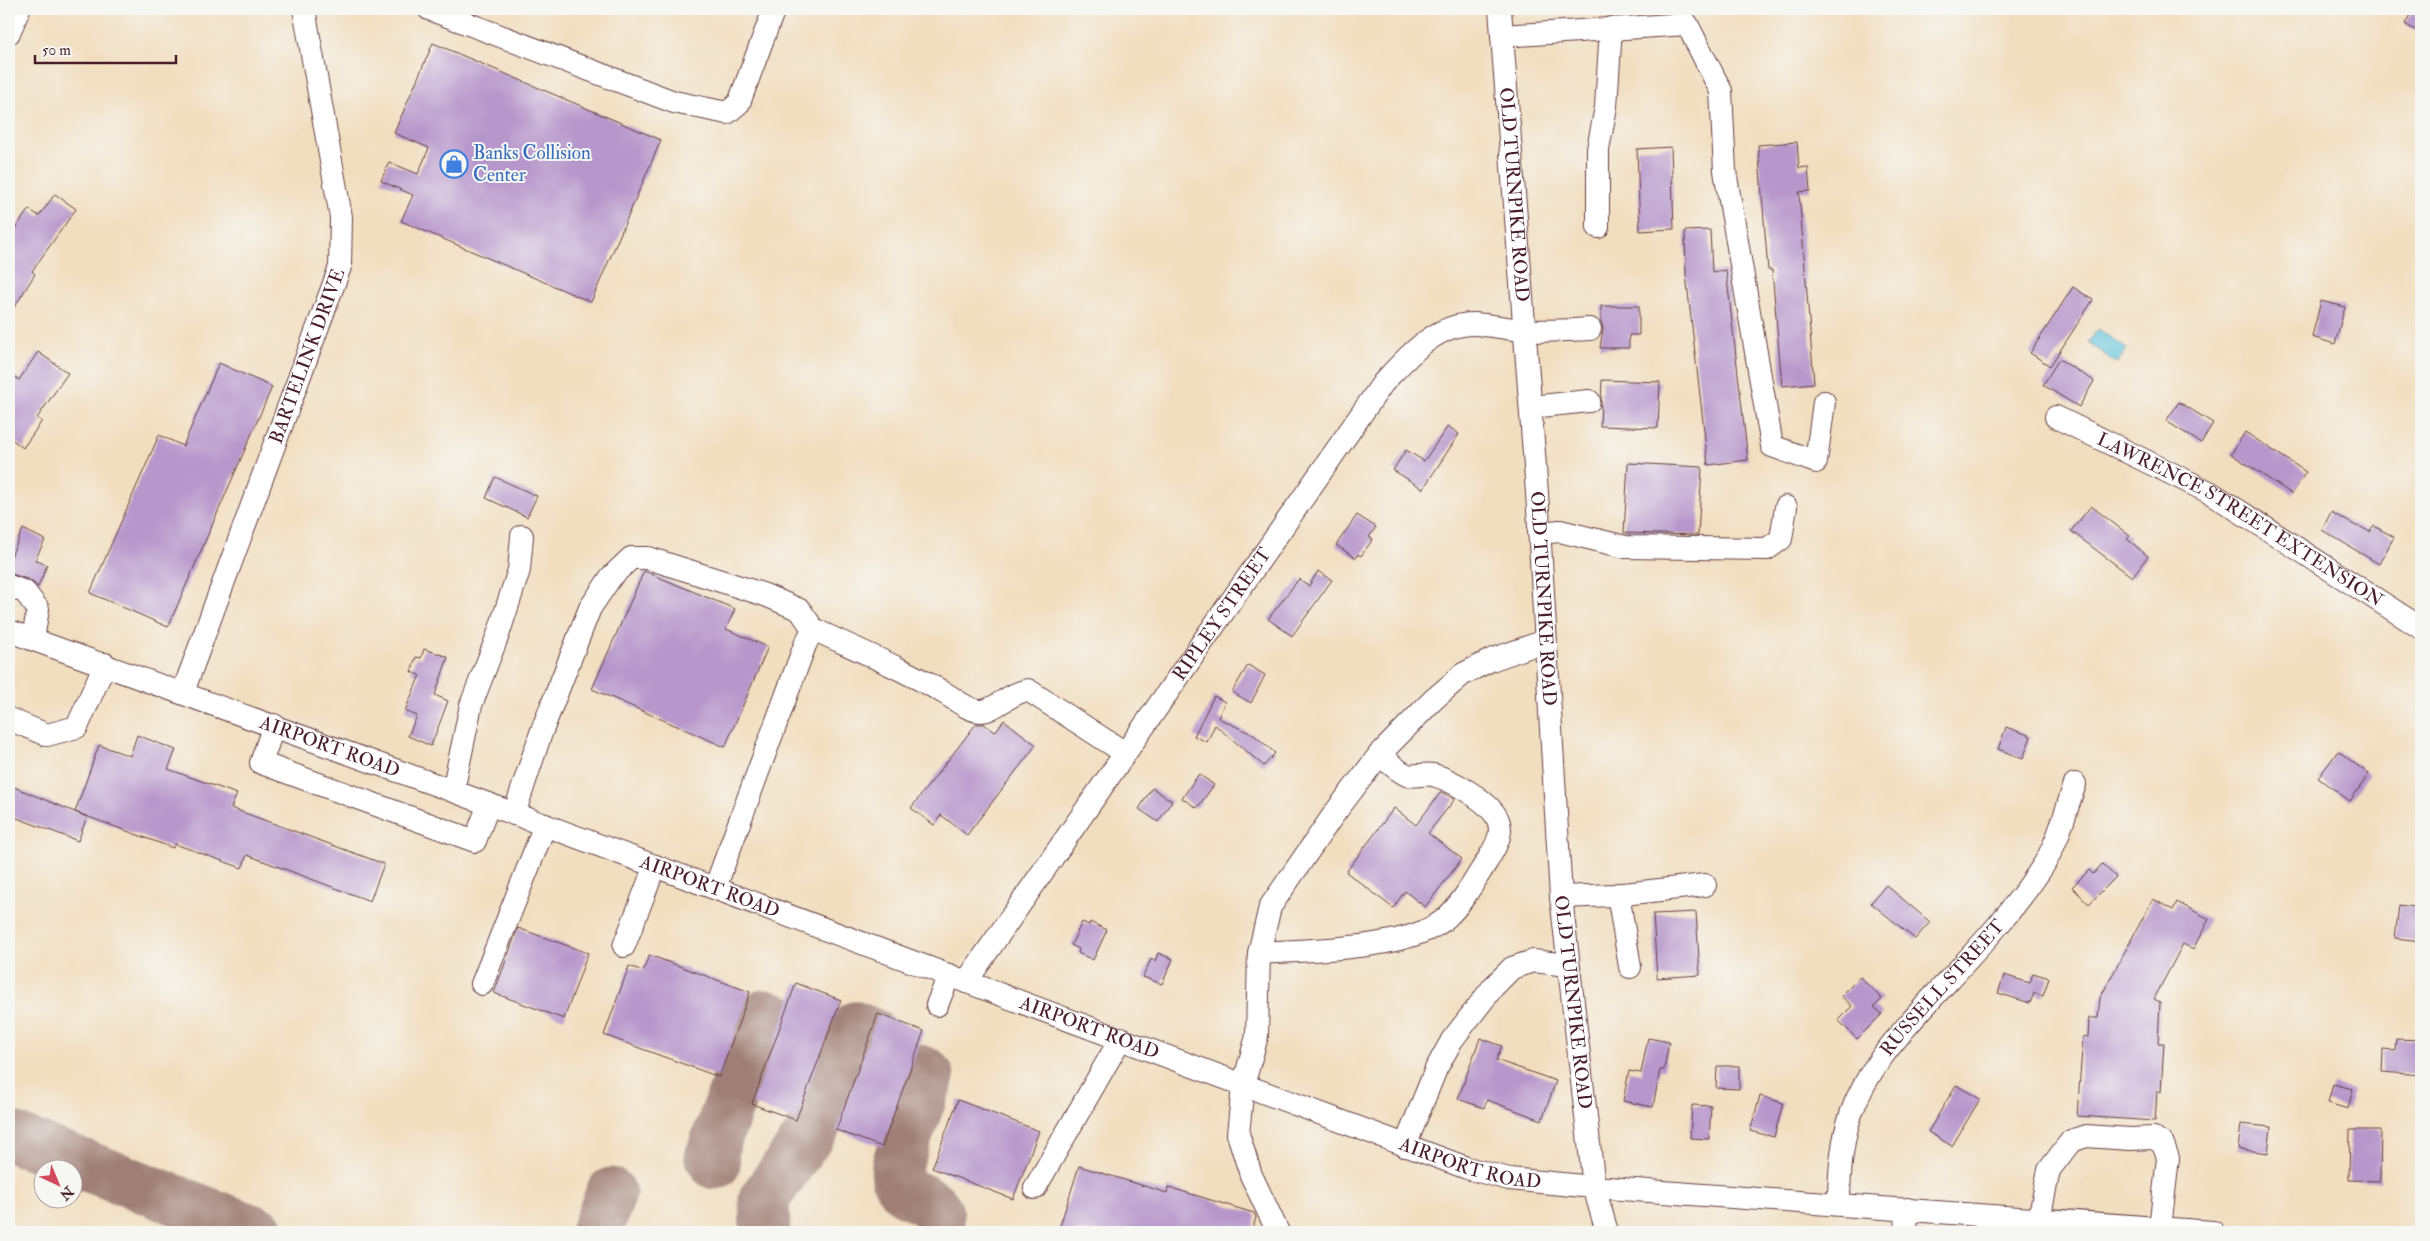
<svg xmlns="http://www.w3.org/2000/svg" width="2430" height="1241" font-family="'IM FELL Double Pica',serif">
  <rect width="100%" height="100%" fill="#f6f6f2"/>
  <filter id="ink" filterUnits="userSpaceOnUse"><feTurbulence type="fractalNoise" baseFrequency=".02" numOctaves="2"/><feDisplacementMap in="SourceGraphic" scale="10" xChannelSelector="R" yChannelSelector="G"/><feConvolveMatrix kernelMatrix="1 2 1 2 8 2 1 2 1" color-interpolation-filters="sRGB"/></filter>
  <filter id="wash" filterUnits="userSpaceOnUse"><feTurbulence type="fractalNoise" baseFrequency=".0096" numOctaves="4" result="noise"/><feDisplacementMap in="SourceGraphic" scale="20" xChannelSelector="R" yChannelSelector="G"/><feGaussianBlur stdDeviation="1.12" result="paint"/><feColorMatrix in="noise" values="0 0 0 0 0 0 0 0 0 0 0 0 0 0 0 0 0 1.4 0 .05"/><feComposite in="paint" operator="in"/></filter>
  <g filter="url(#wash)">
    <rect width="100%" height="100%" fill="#f1debf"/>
    <path fill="#5dc2db" stroke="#547083" d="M2098,329l29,20 -10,14 -29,-20z"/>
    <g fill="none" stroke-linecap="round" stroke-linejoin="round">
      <path stroke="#9e7e75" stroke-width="51" d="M913,1068l14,5 2,4 -32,87c-8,46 52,21 41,68
        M9,1136l250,96
        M715,1164l-5,-7 51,-139 4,-3 17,6
        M596,1232l15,-39
        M765,1232l-1,-33 51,-72 37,-97 4,-3 15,6"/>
    </g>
    <g id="blocks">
      <path fill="#b696cb" d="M2413,9h8v25l-16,-10z
        M433,43l228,97 -70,162 -190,-81 12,-26 -32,-14 8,-19 29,12 11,-26 -35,-15z
        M1797,142l2,26 9,-1 2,24 -11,1 15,191 -32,3 -10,-116h-4l-10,-125z
        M1671,147l3,82 -34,2 -3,-82z
        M55,194l21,15 -44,62 3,3 -26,42v-79l20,-28 10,7z
        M1710,230l2,42 14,-2 22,190 -40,5 -22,-190 -1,-44z
        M2073,287l20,13 -43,66 -20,-13z
        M2321,301l24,6 -10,37 -23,-7z
        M1601,306h38v29h-10v13h-29l3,-19 -2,-8z
        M38,352l30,21 -31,45 5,3 -19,27 -14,-11v-65l10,8z
        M2059,359l35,22 -15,26 -36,-22z
        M219,363l53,24 -104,240 -78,-34 69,-158 24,11z
        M1602,380l58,2 -2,46 -58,-2z
        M2179,402l34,21 -12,20 -35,-22z
        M1448,426l11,8 -36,55 -30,-19 13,-20 18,11z
        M2245,432l61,40 -14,22 -61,-40z
        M1628,463l74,4 -4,68 -74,-2z
        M495,477l42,19 -10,21 -41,-19z
        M2091,506l39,30 -3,3 21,17 -16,21 -61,-46z
        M2331,512l27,15 1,-1 11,6 4,-6 20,11 -15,27 -57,-34z
        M1357,515l19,12 -7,10 4,2 -12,17 -3,-2 -2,4 -20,-13z
        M23,529l22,11 -10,20 12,5 -9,22 -8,-7 -21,-7v-12z
        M644,571l91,38 -9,20 42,18 -43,100 -133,-58z
        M1318,571l14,9 -40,56 -24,-17 31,-40 10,7z
        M424,649l24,8 -13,38 13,6 -17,45 -23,-10 9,-20 -12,-5 15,-36 -9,-3 5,-15 5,1z
        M1248,665l17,10 -14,28 -19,-11z
        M1214,696l11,6 -7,16 36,17 21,18 -11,13 -49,-41 -8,17 -13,-6z
        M1004,720l32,25 -69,90 -26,-20 -7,10 -23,-17 65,-84h8l11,8z
        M2006,727l25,9 -8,23 -25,-10z
        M137,735l39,15 -8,19 69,25 -6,14 153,56 -14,37 -123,-46 -5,13 -67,-24 -2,4 -98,-36 24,-67 31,11z
        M2338,751l31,23 -19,27 -32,-23z
        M1199,774l15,11 -17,23 -15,-10z
        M9,785l78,32 -9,24 -69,-26z
        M1152,788l20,13 -14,21 -19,-13z
        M1441,792l14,7 -27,34 34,26 -37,48 -20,-16 -12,17 -47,-36 48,-64 22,17z
        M2102,864l14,13 -27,27 -17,-17 17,-17 4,4z
        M1886,885l44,37 -15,17 -44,-36z
        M2153,899l20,11 4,-8 32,17 -16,30 -10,-5 -29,55 6,3 -2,41h6l-3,49 -4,-1 -2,30 -78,-5 6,-80 5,1 1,-19h9l2,-20z
        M2399,905l22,3v33l-26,-3z
        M1696,912l4,63 -43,3 -4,-64z
        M1082,922l7,3 1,-3 17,8 -14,30 -15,-7 1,-4 -8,-4z
        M518,928l70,25 -24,66 -70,-26z
        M1158,953l15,6 -11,25 -19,-7 8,-18 4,2z
        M649,955l101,37 -31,85 -115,-42 25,-69 14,5z
        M2033,973l16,5 -6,18 -9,-3 -4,10 -32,-10 6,-18 26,8z
        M1860,977l22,22 -8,8 8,7 -25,25 -19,-19 14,-14 -11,-10z
        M796,983l45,17 -45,120 -44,-16z
        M878,1014l46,17 -42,116 -46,-17z
        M1480,1038l22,8 -6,14 60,21 -14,39 -55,-20 -3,8 -26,-9z
        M1648,1038l21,4 -5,28h-4l-7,37 -30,-6 6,-30 12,2z
        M2396,1039l25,1v35l-39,-3 1,-22 12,1z
        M1717,1066h22v23l-23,-1z
        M2333,1084l20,5 -5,20 -20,-6z
        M1956,1085l24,14 -28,47 -24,-14z
        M1760,1096l23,7 -9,34 -24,-6z
        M958,1100l81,31 -26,68 -81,-31z
        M1692,1105l19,1 -2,33 -19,-1z
        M2241,1124l30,3 -3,26 -30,-4z
        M2350,1130h31l-1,51 -31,-1z
        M1079,1166l88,27 1,-6 86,26 2,4 -4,15h-194z"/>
    </g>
  </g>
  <g filter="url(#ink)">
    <use href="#blocks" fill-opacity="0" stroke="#633c41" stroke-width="1"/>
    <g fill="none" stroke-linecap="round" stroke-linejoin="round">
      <g stroke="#633c41" stroke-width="24">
        <g id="minor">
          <path d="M429,9l245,93 53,11 12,-10 35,-94"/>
          <path id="s1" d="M1500,9l37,484 24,404 33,290 13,45"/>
          <path d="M9,33l10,-24"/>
          <path d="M1502,36l185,-12 34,67 4,80 47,275 44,16 8,-60"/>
          <path d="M1598,227v-78l8,-42 5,-79"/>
          <path d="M1531,407l58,-6"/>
          <path id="s2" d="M2056,417l155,76 210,135"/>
          <path d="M1539,533l21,-2 65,16 142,2 14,-10 5,-32"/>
          <path d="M9,586l16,6 13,17 -5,30"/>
          <path d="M813,629c45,21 91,40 133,65 10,6 23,17 34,17 13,1 29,-18 48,-21l97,63"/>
          <path id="s3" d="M9,631l444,160 1014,377 42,11 85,8 619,45"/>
          <path id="s4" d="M183,692l157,-425 1,-50 -37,-208"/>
          <path d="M9,719l38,16 30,-8 28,-63"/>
          <path d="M274,725l-13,38 214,78 14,-37"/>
          <path d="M453,791l18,-86 27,-70 21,-65 3,-34"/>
          <path d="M514,814l27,-81 49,-125 21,-31 20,-19h17l117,37 35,15 13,19 -8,16 -90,243"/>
          <path d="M1618,894l12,73"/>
          <path d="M1561,897l54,-2 90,-10"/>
          <path d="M624,946l31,-80"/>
          <path d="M1259,953c47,-3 155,-3 188,-36 16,-15 28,-37 40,-56 9,-15 20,-31 7,-48 -10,-14 -44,-34 -61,-38 -8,-2 -18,2 -26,0 -10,-4 -19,-14 -28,-20"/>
          <path id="s5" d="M966,982l417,-599c24,-26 53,-60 92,-59 16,1 33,5 50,6 21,2 44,0 65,-1"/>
          <path d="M482,984l63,-159"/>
          <path d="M937,1005l12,-30"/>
          <path d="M1405,1146l31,-77 16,-29 42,-54 18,-18 21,-7 35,4"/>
          <path d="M1035,1188l86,-150"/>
          <path id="s6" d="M1839,1204c0,-31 2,-61 12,-90 14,-41 44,-75 72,-106 40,-44 83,-87 116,-136 18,-25 26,-59 36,-88"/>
          <path d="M2039,1219l10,-49 22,-29 15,-5 44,3 24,-1 9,6 5,14 -8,70"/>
          <path d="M1278,1232l-27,-57 -13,-41 5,-48 14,-50 2,-83 11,-46 64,-93 45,-59 54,-55 30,-26 28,-14 54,-19"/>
          <path d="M1906,1232l1,-23"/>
        </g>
      </g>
      <use href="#minor" stroke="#fff" stroke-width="22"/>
    </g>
  </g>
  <defs>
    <g id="shop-ring" transform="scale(1.4375)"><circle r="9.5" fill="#f6f6f2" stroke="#3f7fe0" stroke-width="1.5"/><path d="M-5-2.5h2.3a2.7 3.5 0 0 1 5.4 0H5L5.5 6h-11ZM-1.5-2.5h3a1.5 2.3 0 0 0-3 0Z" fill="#3f7fe0"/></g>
  </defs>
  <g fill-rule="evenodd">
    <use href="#shop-ring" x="454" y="164"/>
  </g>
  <g text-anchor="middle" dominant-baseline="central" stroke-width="4" stroke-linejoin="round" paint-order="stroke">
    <g font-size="19" fill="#366cbe" stroke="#f6f6f2" text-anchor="start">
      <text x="473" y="153">Banks Collision<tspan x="473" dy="22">Center</tspan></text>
    </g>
    <g font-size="19" fill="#4a1f2b" stroke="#f6f6f2">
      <text stroke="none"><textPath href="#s1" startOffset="186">OLD TURNPIKE ROAD</textPath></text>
      <text stroke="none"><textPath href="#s4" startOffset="358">BARTELINK DRIVE</textPath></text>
      <text stroke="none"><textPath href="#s2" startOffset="211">LAWRENCE STREET EXTENSION</textPath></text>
      <text stroke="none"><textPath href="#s1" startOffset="591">OLD TURNPIKE ROAD</textPath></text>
      <text stroke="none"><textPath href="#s5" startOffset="448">RIPLEY STREET</textPath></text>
      <text stroke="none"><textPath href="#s3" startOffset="341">AIRPORT ROAD</textPath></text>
      <text stroke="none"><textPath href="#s3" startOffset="746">AIRPORT ROAD</textPath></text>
      <text stroke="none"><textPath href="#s6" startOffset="248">RUSSELL STREET</textPath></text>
      <text stroke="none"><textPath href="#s1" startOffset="996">OLD TURNPIKE ROAD</textPath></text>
      <text stroke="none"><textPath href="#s3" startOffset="1151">AIRPORT ROAD</textPath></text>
      <text stroke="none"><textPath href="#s3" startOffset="1556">AIRPORT ROAD</textPath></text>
    </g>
  </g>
  <rect width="2430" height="1241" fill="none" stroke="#f6f6f2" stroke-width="30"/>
  <g transform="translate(58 1184) rotate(136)"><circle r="24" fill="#f6f6f2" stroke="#b1a0a2"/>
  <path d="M0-4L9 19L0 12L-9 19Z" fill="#d1495b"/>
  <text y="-8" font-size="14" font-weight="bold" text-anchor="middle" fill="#4a1f2b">N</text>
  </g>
  <path d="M35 55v8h141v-8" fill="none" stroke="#4a1f2b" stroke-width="2.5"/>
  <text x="42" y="55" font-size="15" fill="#4a1f2b" stroke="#f6f6f2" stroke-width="4" paint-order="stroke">50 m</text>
</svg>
